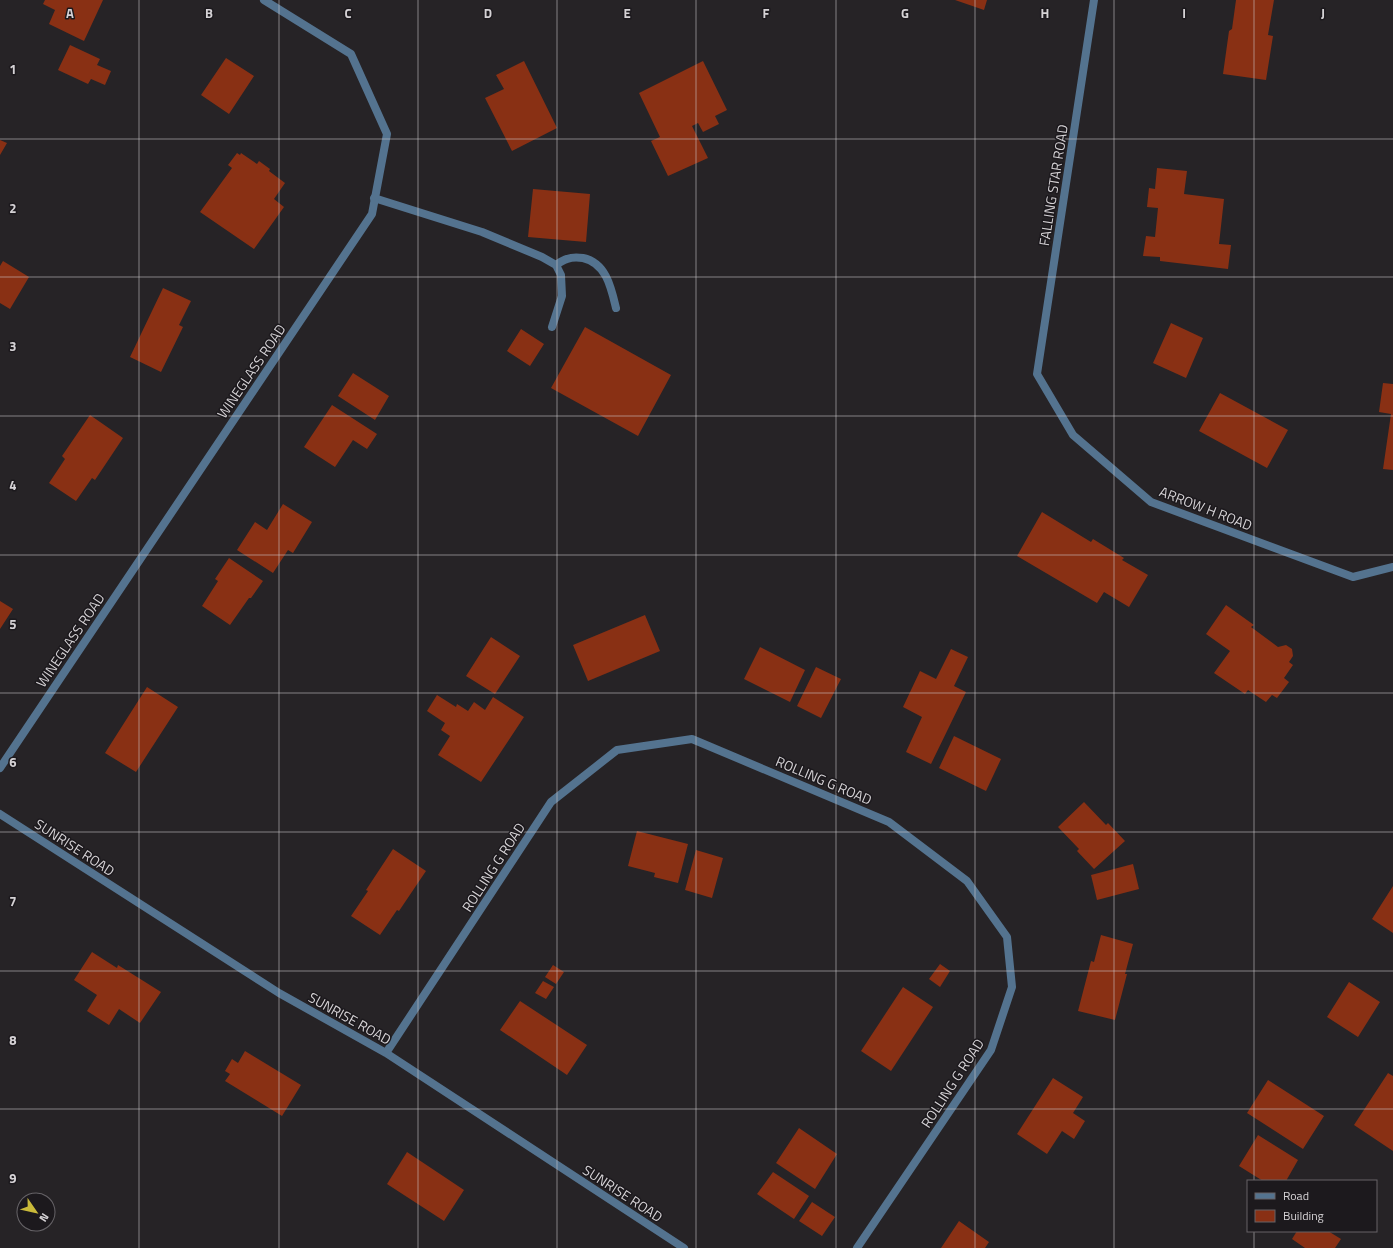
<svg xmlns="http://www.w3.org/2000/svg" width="1393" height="1248" font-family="'Titillium Web',sans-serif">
  <rect width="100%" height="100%" fill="#262326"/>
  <path fill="#893014" d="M45,0h58l-19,41 -35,-17 6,-14 -12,-6z
    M955,0h32l-3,10z
    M1236,0h38l-6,35 5,1 -7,44 -43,-6 6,-43 3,-2z
    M70,45l30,14 -3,6 14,6 -6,14 -14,-6 -3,5 -30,-14z
    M226,58l28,18 -25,38 -28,-19z
    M524,61l33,67 -45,23 -27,-53 19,-9 -8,-14z
    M703,61l24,49 -12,6 4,8 -16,8 -5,-9 -6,3 16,32 -40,18 -17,-35 9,-4 -21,-44z
    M0,140l7,3 -7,12z
    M237,153l3,2 1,-2 16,11 2,-3 11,8 -1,2 16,12 -11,16 10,8 -30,42 -54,-37 32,-44 -4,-3z
    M1157,168l30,3 -3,23 40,5 -5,45 12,1 -3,24 -68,-8v-4l-17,-1 3,-20 9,1 3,-29 -11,-1 2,-19 6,1z
    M533,189l57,5 -4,48 -58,-5z
    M3,261l26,16 -19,32 -10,-6v-37z
    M163,288l28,13 -12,24 4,2 -22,45 -31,-15z
    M1171,323l32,15 -17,40 -33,-15z
    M585,327l86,48 -33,61 -87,-48z
    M521,329l23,15 -14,22 -23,-15z
    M353,373l36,23 -14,24 -37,-24z
    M1383,383l10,1v86l-10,-1 8,-55 -12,-2z
    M1220,393l68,37 -21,38 -68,-37z
    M332,405l45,29 -10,15 -14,-9 -18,27 -31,-20z
    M90,415l33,23 -28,42 -3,-2 -16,23 -27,-18 16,-24 -3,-3z
    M283,504l29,18 -19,31 -5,-3 -15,23 -36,-23 18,-28 12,8z
    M1042,512l49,30 2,-3 31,19 -2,2 26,15 -19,32 -25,-15 -7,11 -80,-47z
    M229,558l34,23 -12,17h-2l-19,27 -28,-19 16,-25 -3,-2z
    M0,601l13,8 -13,20z
    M1226,605l28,20 -3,2 27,20 8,-2 6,4 1,7 -4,6 4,3 -9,13 5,4 -12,16 -5,-3 -6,7 -18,-12 -3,4 -31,-21 16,-22 -24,-17z
    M645,615l15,36 -72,30 -15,-36z
    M491,637l29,19 -25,38 -29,-18z
    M760,647l45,23 -15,32 -46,-23z
    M951,649l17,8 -14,29 12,6 -35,72 -25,-12 16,-35 -19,-10 17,-36 16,8z
    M816,667l25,12 -20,39 -24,-12z
    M147,687l31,20 -42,65 -31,-19z
    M437,695l19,12 1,-3 11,7 6,-9 11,8 8,-13 31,20 -43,65 -43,-27 12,-19 -9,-6 4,-7 -18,-12z
    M954,736l47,23 -15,32 -47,-23z
    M1084,802l22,23 2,-2 17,18 -31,28 -17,-18 2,-2 -21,-22z
    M637,831l51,13 -10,39 -24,-6 1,-4 -27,-7z
    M393,849l33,22 -27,40 -2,-1 -17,25 -29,-19 17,-25 -2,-1z
    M696,850l27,8 -11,40 -27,-8z
    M1133,864l6,25 -42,11 -6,-25z
    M1393,886v47l-21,-14z
    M1101,935l32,9 -8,30h2l-12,46 -37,-9 13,-50 3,1z
    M92,952l25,16 1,-3 43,27 -21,31 -21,-14 -10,16 -22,-14 10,-16 -23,-15z
    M940,964l10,7 -10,16 -11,-8z
    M553,965l11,7 -8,12 -11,-7z
    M543,981l11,6 -8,12 -11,-6z
    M1349,982l31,20 -22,35 -31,-20z
    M903,987l30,20 -42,64 -30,-20z
    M520,1001l67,44 -20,30 -67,-45z
    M245,1051l56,34 -19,31 -57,-35 5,-7 -5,-3 7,-12 6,4z
    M1388,1073l5,3v75l-39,-26z
    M1053,1078l30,19 -10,16 12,8 -11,18 -12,-8 -15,23 -30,-20z
    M1268,1080l56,36 -21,33 -56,-36z
    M799,1128l38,26 -22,35 -39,-26z
    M1258,1135l40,25 -12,21h-23l-24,-15z
    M407,1152l57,38 -20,31 -57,-37z
    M773,1172l36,24 -15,23 -37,-25z
    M812,1202l23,15 -13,19 -23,-15z
    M959,1221l30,21 -4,6h-44z
    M1297,1231h31l13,8 -6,9h-30l-13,-9z"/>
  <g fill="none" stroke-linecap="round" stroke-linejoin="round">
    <path stroke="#54738f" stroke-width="8" d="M374,198l108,34 60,25 14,8 5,10 1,21 -10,31
      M556,265c3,-2 7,-5 11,-6 5,-2 10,-2 16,-1 23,5 28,29 33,50"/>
    <path stroke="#54738f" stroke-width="8" d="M1094,0l-57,374 36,61 78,67 202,75 40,-10
      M0,768l372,-554 15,-80 -36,-80 -87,-54
      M0,814l279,179 107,60 298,195
      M386,1053l165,-251 66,-52 75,-11 197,83 78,59 40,56 5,50 -21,63 -134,198"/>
  </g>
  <path fill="none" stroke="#d5d2d5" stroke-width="1" stroke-opacity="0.55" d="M139,0v1248M279,0v1248M418,0v1248M557,0v1248M696,0v1248M836,0v1248M975,0v1248M1114,0v1248M1254,0v1181M0,139h1393M0,277h1393M0,416h1393M0,555h1393M0,693h1393M0,832h1393M0,971h1393M0,1109h1393M1254,1231v17"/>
  <g text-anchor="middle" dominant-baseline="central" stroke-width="3" stroke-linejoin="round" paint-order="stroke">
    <g font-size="14" fill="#d5d2d5" stroke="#1c191d">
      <text transform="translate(1053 185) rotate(-81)">FALLING STAR ROAD</text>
      <text transform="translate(251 371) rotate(-56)">WINEGLASS ROAD</text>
      <text transform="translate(1206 508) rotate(21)">ARROW H ROAD</text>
      <text transform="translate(70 640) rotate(-56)">WINEGLASS ROAD</text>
      <text transform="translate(824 780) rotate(23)">ROLLING G ROAD</text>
      <text transform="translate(75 847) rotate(33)">SUNRISE ROAD</text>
      <text transform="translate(493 867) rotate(-57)">ROLLING G ROAD</text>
      <text transform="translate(350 1018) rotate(29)">SUNRISE ROAD</text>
      <text transform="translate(952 1083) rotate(-57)">ROLLING G ROAD</text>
      <text transform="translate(623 1193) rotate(33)">SUNRISE ROAD</text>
    </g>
  </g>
  <g font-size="13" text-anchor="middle" font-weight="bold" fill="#d5d2d5" stroke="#1c191d" stroke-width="3" stroke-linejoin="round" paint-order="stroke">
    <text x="70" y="18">A</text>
    <text x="209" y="18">B</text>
    <text x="348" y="18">C</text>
    <text x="488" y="18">D</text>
    <text x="627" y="18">E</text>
    <text x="766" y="18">F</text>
    <text x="905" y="18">G</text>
    <text x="1045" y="18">H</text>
    <text x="1184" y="18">I</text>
    <text x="1323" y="18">J</text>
    <text x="13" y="74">1</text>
    <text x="13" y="213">2</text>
    <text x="13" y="351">3</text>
    <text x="13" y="490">4</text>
    <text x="13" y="629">5</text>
    <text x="13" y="767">6</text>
    <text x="13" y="906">7</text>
    <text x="13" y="1045">8</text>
    <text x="13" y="1183">9</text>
  </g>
  <rect x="1247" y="1180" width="130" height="52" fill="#1c191d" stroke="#666367"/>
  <rect x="1255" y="1193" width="20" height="6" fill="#54738f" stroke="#666367"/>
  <text x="1283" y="1200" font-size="12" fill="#d5d2d5">Road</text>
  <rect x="1255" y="1210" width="20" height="12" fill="#893014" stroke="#666367"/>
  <text x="1283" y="1220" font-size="12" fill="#d5d2d5">Building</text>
  <g transform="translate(36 1212) rotate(124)"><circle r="19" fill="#1c191d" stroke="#666367"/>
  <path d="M0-3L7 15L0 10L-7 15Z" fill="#caba3a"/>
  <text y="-6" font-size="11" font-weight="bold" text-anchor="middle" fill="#d5d2d5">N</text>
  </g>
</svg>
